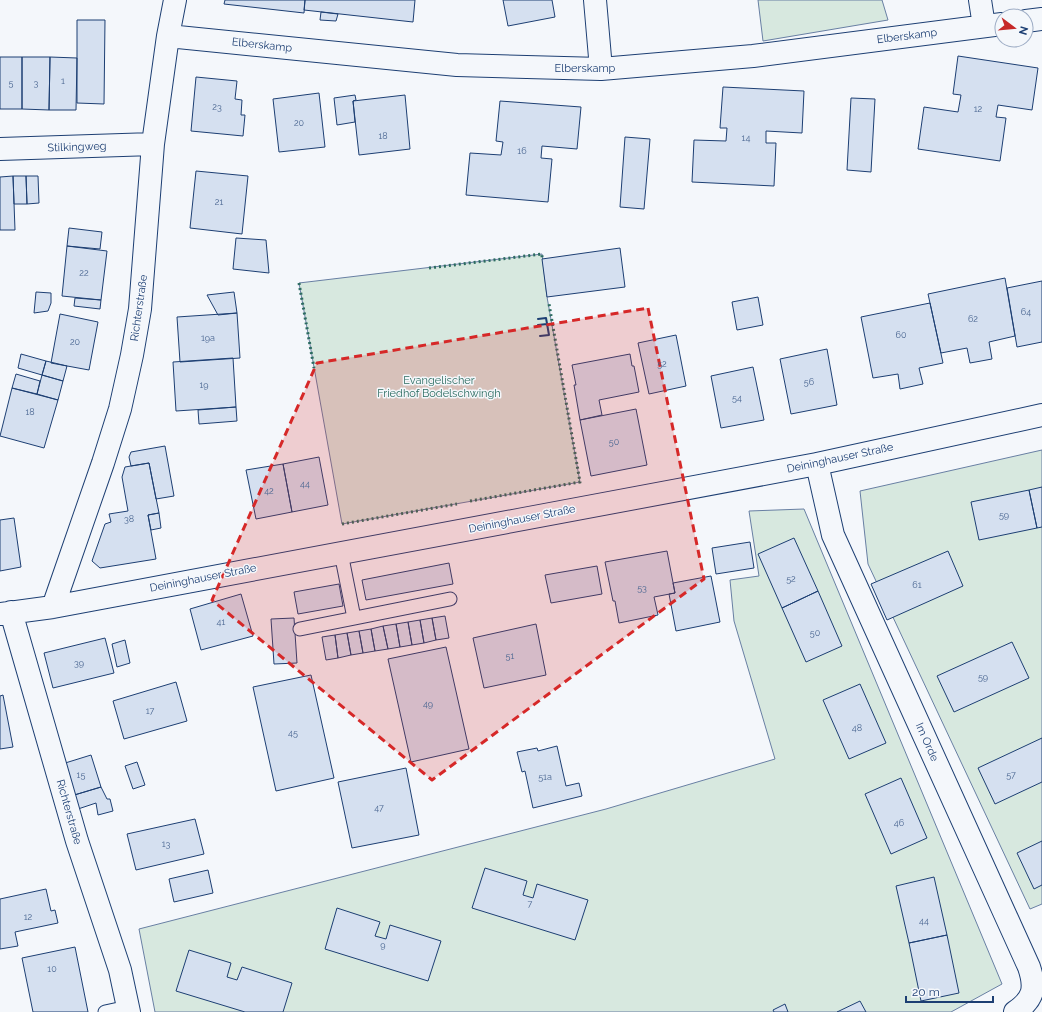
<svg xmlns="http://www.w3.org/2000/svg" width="1042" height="1012" font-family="Raleway,sans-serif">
  <rect width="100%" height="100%" fill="#f4f7fb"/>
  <path fill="#d7e8df" stroke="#687fa3" d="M758,0h124l6,20 -125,21z
    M542,254l5,43 33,185 -238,42 -43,-241z
    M1042,450v454l-12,5 -162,-345 -8,-73z
    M804,509l198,475 -51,28h-796l-16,-83 467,-120 169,-50 -41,-138 -4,-41 29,-4 -10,-65z"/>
  <path fill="#d5e0f0" stroke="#1d3f73" d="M225,0h80l-1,13 -80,-9z
    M305,0h110l-2,22 -109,-12z
    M503,0h49l3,17 -47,9z
    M321,12l17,2 -2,7 -16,-1z
    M77,20h28l-1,84 -27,-1z
    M958,56l80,12 -6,42 -34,-5 -2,12 10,1 -6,43 -82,-12 6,-42 34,5 3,-17 -8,-1z
    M0,57h22v52h-22z
    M22,57h28l-1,53 -27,-1z
    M50,57l27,1 -1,52h-27z
    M196,77l41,4 -2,18 7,1 -1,15h4l-2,21 -52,-5z
    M723,87l81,4 -2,42 -36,-2v12h10l-2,43 -82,-4 2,-42 32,1 1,-13h-7z
    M319,93l6,54 -46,5 -6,-53z
    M355,95l1,5 -3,1 2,21 -18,3 -3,-27z
    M405,95l5,54 -51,6 -6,-54z
    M851,98l24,1 -4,73 -24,-2z
    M500,101l81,6 -4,42 -35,-3 -1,12 11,1 -4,43 -82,-7 4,-42 31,2 2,-13 -7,-1z
    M625,137l25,2 -6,70 -24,-2z
    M196,171l52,5 -6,58 -52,-6z
    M13,176l2,54h-15v-53z
    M13,176h13l1,28h-13z
    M26,176h12l1,27 -12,1z
    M69,228l33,4 -2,17 -33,-3z
    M236,238l30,2 3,33 -36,-4z
    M67,246l40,5 -6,49 -39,-4z
    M620,248l5,39 -78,10 -5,-38z
    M1005,278l10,58 -26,6 3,17 -22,4 -3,-15 -26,5 -13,-59z
    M1042,281v61l-25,5 -10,-59z
    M36,292l15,1v10l-3,8 -14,2z
    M234,292l3,21 -19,2 -11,-20z
    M758,297l5,28 -26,5 -5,-28z
    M75,298l26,2 -1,9 -26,-3z
    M930,303l13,60 -24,5 4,16 -23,5 -2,-15 -25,4 -12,-61z
    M237,313l3,45 -60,4 -3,-45z
    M60,314l38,8 -9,48 -38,-7z
    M676,335l10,51 -37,8 -11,-51z
    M827,349l10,56 -46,9 -11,-55z
    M21,354l25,7 -4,14 -24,-7z
    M630,354l2,12h2l5,26 -40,8 3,15 -22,5 -6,-35h2l-4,-20z
    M233,358l3,49 -60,4 -3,-49z
    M46,361l21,5 -4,15 -21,-6z
    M753,367l11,53 -43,8 -10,-52z
    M16,374l24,7 -3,13 -25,-6z
    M42,375l21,6 -5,19 -21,-6z
    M12,388l46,12 -14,48 -44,-12z
    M236,407l1,14 -38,3 -1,-14z
    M636,409l11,56 -56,11 -11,-56z
    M165,446l9,50 -18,3 -7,-36 -18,3 -2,-9 2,-5z
    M319,457l9,48 -36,7 -9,-48z
    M149,463l10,50 -11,2 8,44 -56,9 -8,-7 13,-37 6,-2 -2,-8 19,-3 -6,-34 3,-10z
    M283,464l9,48 -36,7 -10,-49z
    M1042,487v40l-5,1 -8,-38z
    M1029,490l8,38 -58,12 -8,-38z
    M159,513l2,15 -10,2 -3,-15z
    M14,518l7,49 -21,4v-51z
    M794,538l24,53 -36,17 -24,-54z
    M750,542l4,26 -38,6 -4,-26z
    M667,551l8,42 -21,4 4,18 -39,8 -4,-22h-2l-8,-39z
    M948,551l15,35 -76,34 -16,-36z
    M449,563l4,21 -87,16 -4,-20z
    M597,566l5,28 -51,9 -6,-28z
    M711,576l9,46 -44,9 -7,-37 6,-1 -2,-10z
    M339,584l4,22 -45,8 -4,-22z
    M818,591l24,55 -36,16 -24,-54z
    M241,594l12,42 -52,14 -11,-41z
    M445,616l4,22 -13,2 -4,-22z
    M294,618l3,45 -23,1 -3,-45z
    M432,618l4,22 -12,3 -4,-23z
    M420,620l4,23 -12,2 -4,-23z
    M408,622l4,23 -12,2 -4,-23z
    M396,624l4,23 -12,2 -5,-23z
    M536,624l10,51 -62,13 -11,-50z
    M383,626l5,23 -13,2 -4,-22z
    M371,629l4,22 -12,2 -4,-22z
    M359,631l4,22 -12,2 -4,-22z
    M347,633l4,22 -13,3 -3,-23z
    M335,635l3,23 -12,2 -4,-23z
    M105,638l9,35 -61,15 -9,-35z
    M125,640l5,23 -13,4 -5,-23z
    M1012,642l17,36 -75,34 -17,-36z
    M446,647l23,102 -58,13 -23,-103z
    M311,675l23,103 -58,13 -23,-104z
    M176,682l11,39 -63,18 -11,-38z
    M860,684l26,59 -37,16 -26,-59z
    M3,695l10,52 -13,2v-53z
    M1042,738v44l-47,22 -17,-36z
    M557,746l9,40 13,-3 3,13 -49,12 -8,-37 -3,1 -5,-20 20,-4 1,3z
    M91,755l10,32 -30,9 -9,-32z
    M137,762l8,23 -12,4 -8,-23z
    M406,768l13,67 -67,13 -14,-66z
    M901,778l26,60 -36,16 -26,-60z
    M101,787l6,12h3l3,12 -15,4 -2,-12 -18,6 -7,-13z
    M195,819l9,35 -68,16 -9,-36z
    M1042,841v44l-8,4 -17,-36z
    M485,868l42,13 -4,14 10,3 4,-14 51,16 -13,40 -103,-32z
    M208,870l5,23 -39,9 -5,-23z
    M934,877l13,58 -38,8 -13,-57z
    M46,889l5,22 4,-1 3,13 -43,9 3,14 -18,3v-50z
    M337,908l43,14 -5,14 11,3 4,-14 51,16 -13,40 -103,-32z
    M947,935l12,58 -38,8 -12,-58z
    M75,947l13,65h-55l-11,-54z
    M189,950l42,13 -4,14 10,3 5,-13 50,16 -9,29h-38l-69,-21z
    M860,1001l6,11h-29z
    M785,1004l3,8h-14l-1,-2z"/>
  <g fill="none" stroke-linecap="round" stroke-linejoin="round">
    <g stroke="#1d3f73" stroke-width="15">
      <path id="service" d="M341,553l13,65
        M300,629l150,-30
        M105,1012l23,-5"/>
    </g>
    <g stroke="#1d3f73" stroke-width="24">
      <path id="minor" d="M595,0l6,69
        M980,0l4,26
        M1026,21l16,-2
        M168,36l289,29 144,4 152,-13 249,-32
        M0,149l153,-5
        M817,464l16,71 196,432c7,21 5,32 -14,45
        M53,607l50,-144 17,-54 12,-54 8,-46 13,-165 15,-108 7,-36
        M11,612l66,229 43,129 9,42
        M0,614l53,-7 764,-143 225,-49"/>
    </g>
    <use href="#service" stroke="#f4f7fb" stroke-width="13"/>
    <use href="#minor" stroke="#f4f7fb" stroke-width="22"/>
    <path stroke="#2c6c60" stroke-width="3" stroke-dasharray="2 3" stroke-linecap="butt" d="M429,268l113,-14v5
      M299,283l15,85
      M470,501l110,-19 -31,-178
      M342,524l115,-20"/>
    <path stroke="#1d3f73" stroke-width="2" d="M538,319l8,-1 3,17 -9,1
      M538,325l9,-1"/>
  </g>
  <path fill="#d62828" fill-opacity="0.2" stroke="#d62828" stroke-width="3" stroke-dasharray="8 5" stroke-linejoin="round" d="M648,308l56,271 -272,201 -220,-180 105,-237z"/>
  <g text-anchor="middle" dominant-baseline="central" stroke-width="3" stroke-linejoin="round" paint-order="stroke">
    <g font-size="9" fill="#4b6792">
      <text x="63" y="81">1</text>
      <text x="11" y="83">5</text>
      <text x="36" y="83">3</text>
      <text x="217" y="107">23</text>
      <text x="978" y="109">12</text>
      <text x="299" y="123">20</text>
      <text x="383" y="136">18</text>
      <text x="746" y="138">14</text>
      <text x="522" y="151">16</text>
      <text x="219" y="202">21</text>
      <text x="84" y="273">22</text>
      <text x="1026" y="312">64</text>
      <text x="973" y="319">62</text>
      <text x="901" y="335">60</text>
      <text x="208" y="338">19a</text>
      <text x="75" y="342">20</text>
      <text x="662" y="364">52</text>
      <text x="809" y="382">56</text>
      <text x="204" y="385">19</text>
      <text x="737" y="398">54</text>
      <text x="30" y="412">18</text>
      <text x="614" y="442">50</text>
      <text x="305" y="484">44</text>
      <text x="269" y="491">42</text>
      <text x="1004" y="515">59</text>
      <text x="129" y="519">38</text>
      <text x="791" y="579">52</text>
      <text x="917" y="585">61</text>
      <text x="642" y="588">53</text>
      <text x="221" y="622">41</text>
      <text x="815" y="633">50</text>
      <text x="510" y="656">51</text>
      <text x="79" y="663">39</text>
      <text x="983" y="677">59</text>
      <text x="428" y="704">49</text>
      <text x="150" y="711">17</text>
      <text x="857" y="728">48</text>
      <text x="293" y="733">45</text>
      <text x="81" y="775">15</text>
      <text x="1011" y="775">57</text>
      <text x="545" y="777">51a</text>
      <text x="379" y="808">47</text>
      <text x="899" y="823">46</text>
      <text x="166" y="844">13</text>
      <text x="530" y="904">7</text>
      <text x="28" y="917">12</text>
      <text x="924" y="921">44</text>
      <text x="383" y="945">9</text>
      <text x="52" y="969">10</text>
    </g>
    <g font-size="11" fill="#1d3f73" stroke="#f4f7fb">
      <text transform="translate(907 36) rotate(-7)">Elberskamp</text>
      <text transform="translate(262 45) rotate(6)">Elberskamp</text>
      <text x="585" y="68">Elberskamp</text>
      <text transform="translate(77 147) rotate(-2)">Stilkingweg</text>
      <text transform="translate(139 308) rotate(-82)">Richterstraße</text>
      <text transform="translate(840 458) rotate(-12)">Deininghauser Straße</text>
      <text transform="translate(522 519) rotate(-11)">Deininghauser Straße</text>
      <text transform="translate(203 578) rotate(-11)">Deininghauser Straße</text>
      <text transform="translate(927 742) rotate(66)">Im Orde</text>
      <text transform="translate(69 812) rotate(74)">Richterstraße</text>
    </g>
    <g font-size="11" fill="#2c6c60" stroke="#f4f7fb">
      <text x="439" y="380">Evangelischer<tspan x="439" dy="13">Friedhof Bodelschwingh</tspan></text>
    </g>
  </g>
  <g transform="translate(1014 28) rotate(106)"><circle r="19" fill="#f4f7fb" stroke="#9eadc5"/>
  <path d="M0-3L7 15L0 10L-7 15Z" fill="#c62828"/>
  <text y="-6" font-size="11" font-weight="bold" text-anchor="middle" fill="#1d3f73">N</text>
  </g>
  <path d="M906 996v6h87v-6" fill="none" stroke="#1d3f73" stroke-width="2"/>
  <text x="912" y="996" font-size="12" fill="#1d3f73" stroke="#f4f7fb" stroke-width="3" paint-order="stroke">20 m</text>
</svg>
